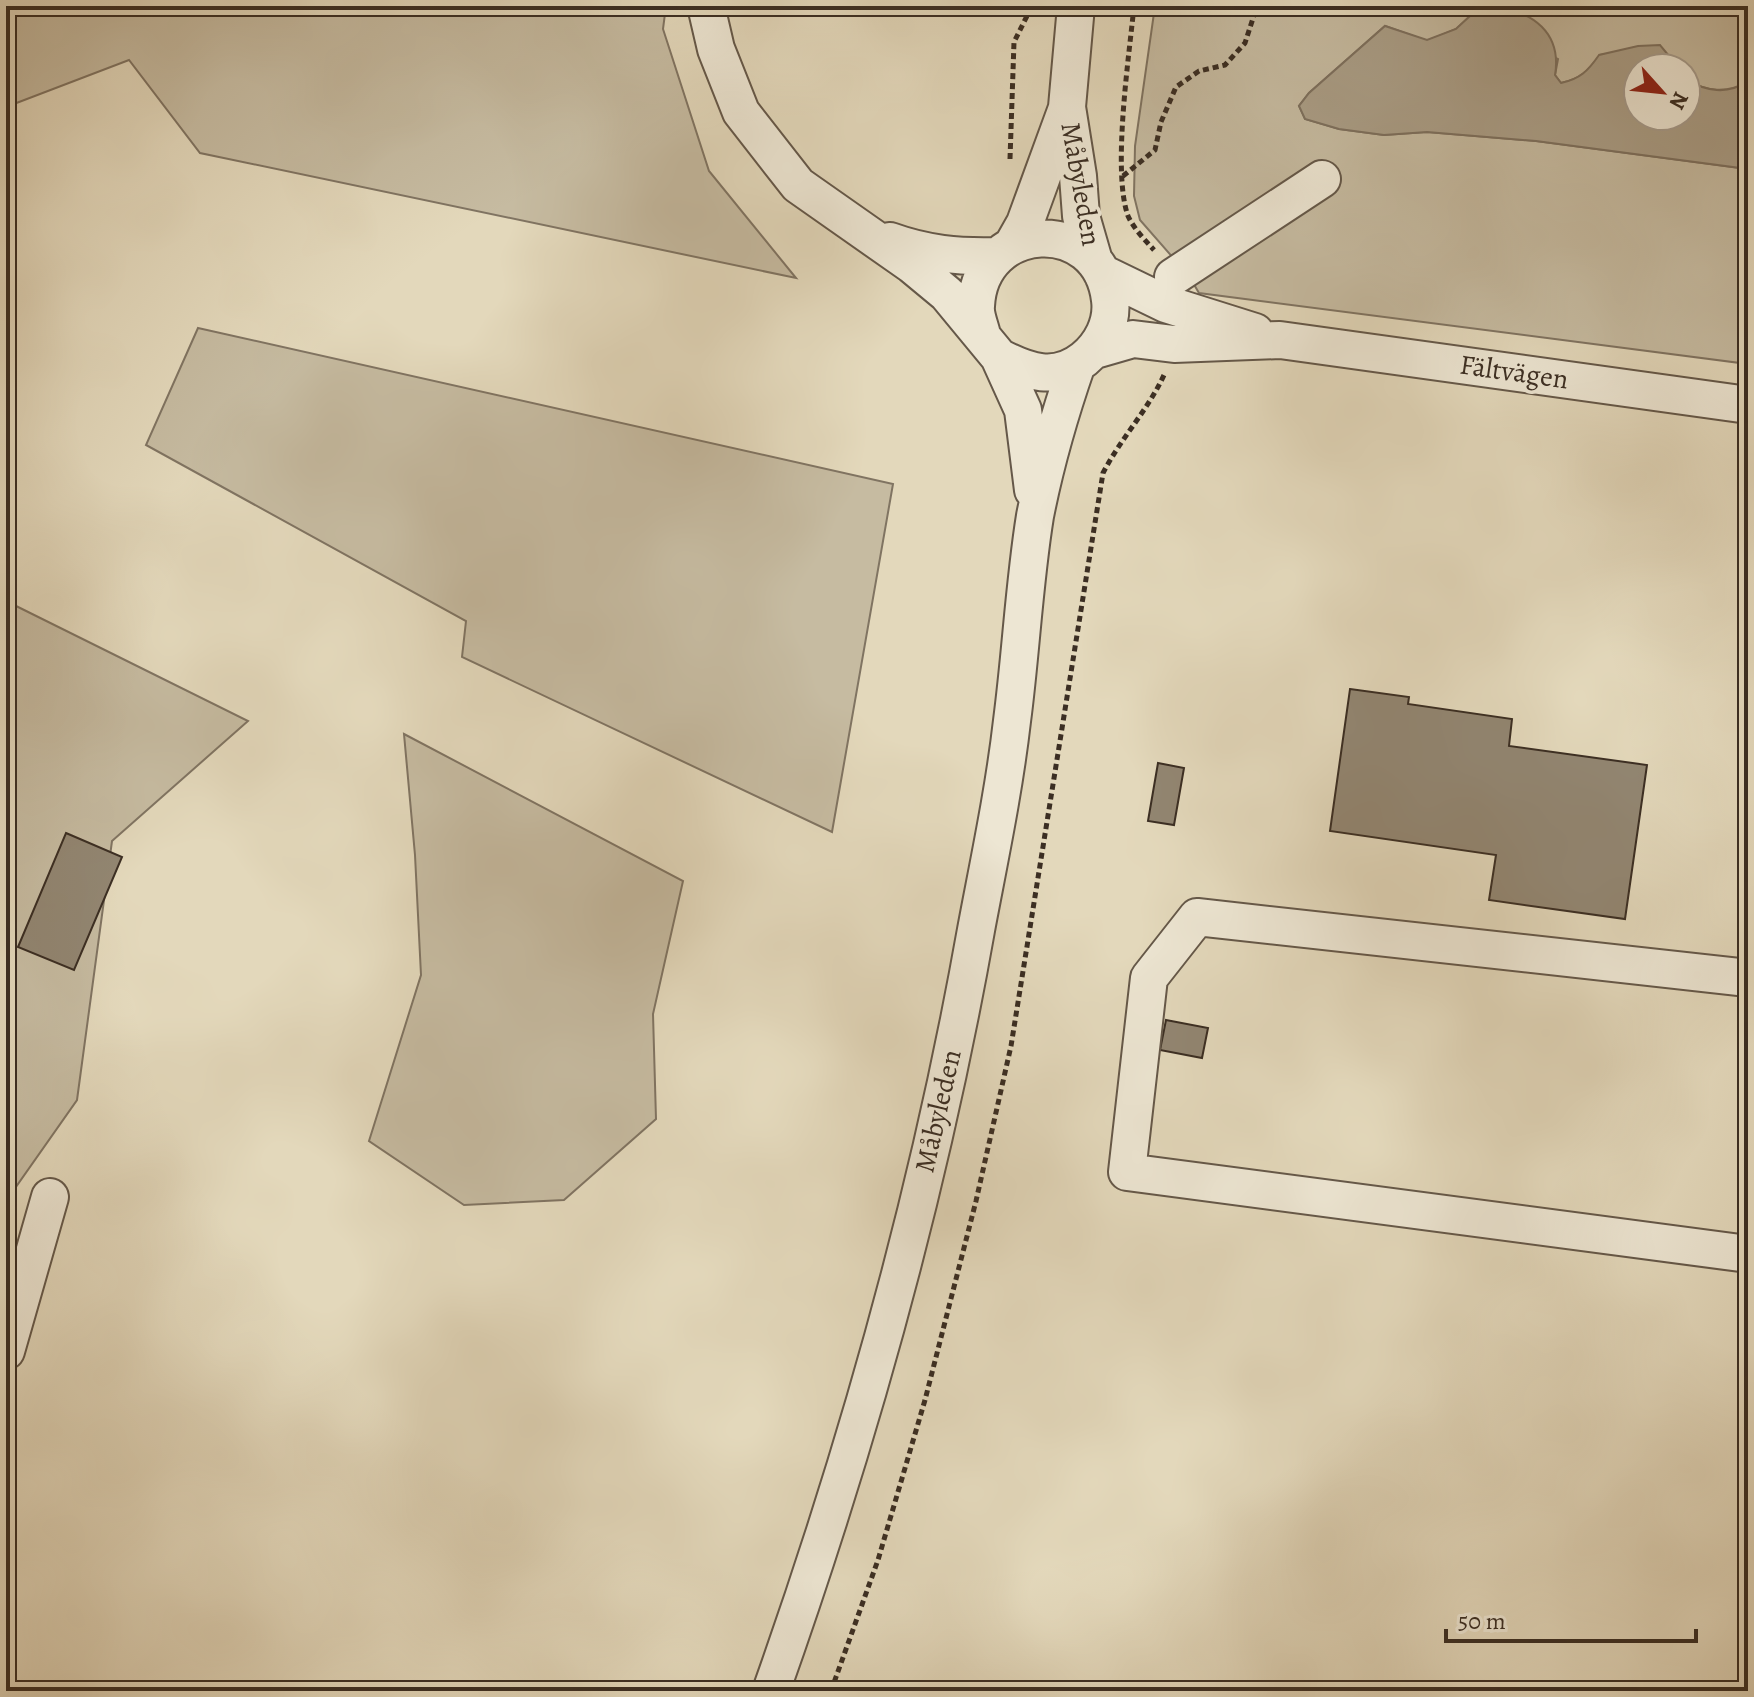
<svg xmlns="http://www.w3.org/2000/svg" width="1754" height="1697" font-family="Alegreya,serif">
  <rect width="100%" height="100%" fill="#e3d8bb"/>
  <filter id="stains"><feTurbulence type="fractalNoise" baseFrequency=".0025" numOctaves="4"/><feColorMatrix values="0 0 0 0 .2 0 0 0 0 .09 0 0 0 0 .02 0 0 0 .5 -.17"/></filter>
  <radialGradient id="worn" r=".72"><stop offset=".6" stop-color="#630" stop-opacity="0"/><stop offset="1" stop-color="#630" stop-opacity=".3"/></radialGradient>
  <path fill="#c6bba1" stroke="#807462" stroke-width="2" d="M6,6h660l-3,23 46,142 87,107 -596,-125 -71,-93 -123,47z
    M1155,6h593v76c-22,12 -40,9 -62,-1v-13h-7l-3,-5 -62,-10 -14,2c-12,16 -20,24 -39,28l-6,-8 3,-16 -88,-43 -14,13 -29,12 -42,-15 -76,67 -10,13 6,13 34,10 45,6 43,-3 109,9 212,28v195l-549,-71 -10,-17 -49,-56 -6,-24 1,-50z
    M198,328l695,156 -61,348 -370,-175 4,-36 -320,-176z
    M6,601l242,120 -136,120 -35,259 -71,101z
    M404,734l279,147 -30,133 3,105 -92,81 -100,5 -95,-64 52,-166 -6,-120z"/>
  <path fill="#aa9e87" stroke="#7e715f" stroke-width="2" d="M1494,7c39,4 68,26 61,68l6,8c19,-4 27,-12 38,-28l39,-9 22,-1 19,23h-41v48h48v-36c21,11 40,15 62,2v87l-212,-28 -109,-9 -43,3 -45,-6 -34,-10 -6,-13 10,-13 76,-67 42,14 29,-11 14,-13z"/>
  <path fill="#928672" stroke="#3b2e23" stroke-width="2" d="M1350,689l59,8 -1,7 104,15 -3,27 138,19 -22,154 -136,-19 7,-45 -166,-24z
    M1158,763l26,5 -10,57 -26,-4z
    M66,833l56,24 -48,113 -56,-23z
    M1166,1020l42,8 -6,30 -42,-8z"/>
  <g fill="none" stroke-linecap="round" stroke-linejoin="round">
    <g stroke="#655849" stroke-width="40">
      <path id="minor" d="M706,6l10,43 25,63 57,73 114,80 35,29 52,63 24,53 10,80
        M1076,6l-9,101 11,69 3,40 13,45
        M890,241c36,13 68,16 106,15
        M1012,246l13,-23 42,-115
        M1102,273l64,31 89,28
        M1173,277l149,-98
        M982,335c-2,-9 -7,-20 -6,-29 4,-86 124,-92 134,-6 3,23 -9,45 -26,59 -29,23 -56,13 -85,-2
        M1095,350l38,-11 41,5 106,-4 468,65
        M1748,978l-551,-61 -48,61 -22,194 621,82
        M6,1351l44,-154
        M771,1691c88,-248 159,-502 205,-761 13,-69 28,-139 36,-209 9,-68 12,-137 23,-205 10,-51 25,-103 42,-152"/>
    </g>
    <path stroke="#3b2e23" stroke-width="5" stroke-dasharray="6 4" stroke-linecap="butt" d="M1134,6c-5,51 -22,165 -6,210 6,13 17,24 26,34
      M1010,159l4,-117 18,-36
      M1123,176l32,-26 6,-28 15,-35 23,-16 26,-6 20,-22 12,-37
      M831,1691l47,-131 47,-160 51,-199 35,-155 92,-573c18,-35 45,-63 61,-98"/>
    <use href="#minor" stroke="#ede6d3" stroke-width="36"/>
  </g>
  <g text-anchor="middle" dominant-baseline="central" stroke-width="7" stroke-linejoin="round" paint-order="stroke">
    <g font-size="28" fill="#3b2e23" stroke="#ede6d3">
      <text transform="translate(1081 184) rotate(80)">Måbyleden</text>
      <text transform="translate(1514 372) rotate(8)">Fältvägen</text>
      <text transform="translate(938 1111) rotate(-77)">Måbyleden</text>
    </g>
  </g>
  <rect width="1754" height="1697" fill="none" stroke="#e3d8bb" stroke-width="32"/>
  <rect x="8" y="8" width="1738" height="1681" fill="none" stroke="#3b2e23" stroke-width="4"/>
  <rect x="16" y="16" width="1722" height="1665" fill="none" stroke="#3b2e23" stroke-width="2"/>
  <g transform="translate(1662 92) rotate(117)"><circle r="38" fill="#ede6d3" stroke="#a69c8d" stroke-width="2"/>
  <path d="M0-6L14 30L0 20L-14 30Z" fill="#8f2418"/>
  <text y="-12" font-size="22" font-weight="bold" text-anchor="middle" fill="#3b2e23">N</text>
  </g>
  <path d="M1446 1629v12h250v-12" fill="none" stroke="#3b2e23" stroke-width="4"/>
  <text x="1458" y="1629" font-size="24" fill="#3b2e23" stroke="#ede6d3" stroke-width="6" paint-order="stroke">50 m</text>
  <rect width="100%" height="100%" filter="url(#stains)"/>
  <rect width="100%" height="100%" fill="url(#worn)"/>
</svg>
